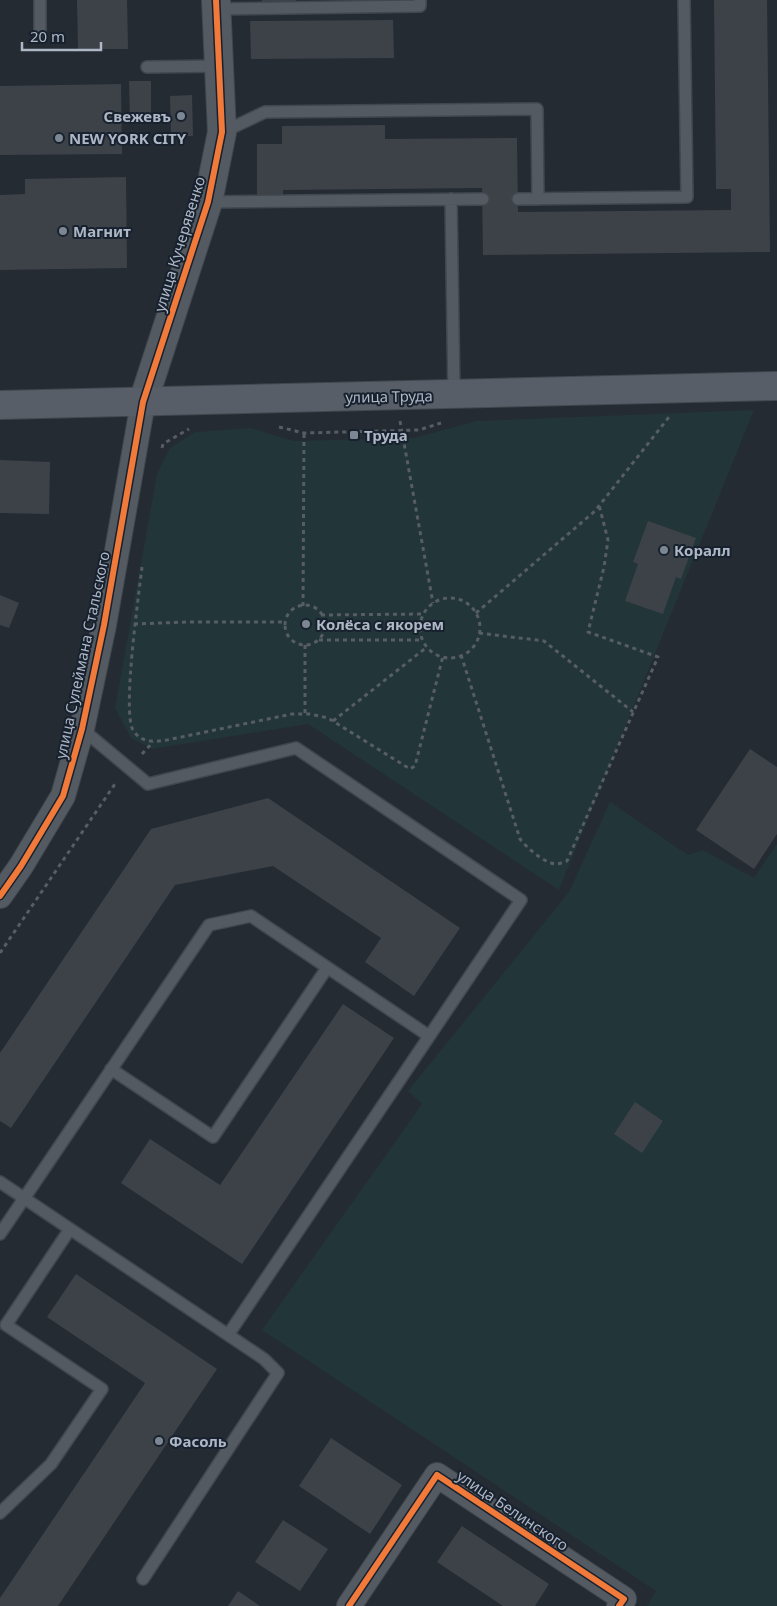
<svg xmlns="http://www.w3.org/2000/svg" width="777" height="1606" font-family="'Noto Sans',sans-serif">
  <rect width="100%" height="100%" fill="#252b33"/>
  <path fill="#223539" d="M754,410l-195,480 -251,-166 -156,25 -21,-11 -16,-30 42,-234 13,-26 25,-16 56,-4 42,13 121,-3 62,-17z
    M610,802l78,53 15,-5 51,28 23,-34v762h-130l9,-15 -394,-261 160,-226 -14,-13 161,-199z"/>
  <path fill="#3d4249" d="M77,0h50l1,49h-50z
    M262,0h34v2h-34z
    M714,0h53l3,252 -287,3 -1,-67 -199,2v5h-26v-51h25v-18l103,-1v14l132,-1 1,74 213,-2v-21h-15z
    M393,20l1,38 -143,1 -1,-38z
    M129,81h22v41h-21z
    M121,84l1,70 -122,1v-69z
    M192,95l1,41h-22l-1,-40z
    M126,177l1,91 -127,2v-75l25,-1v-15z
    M0,460l50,2 -1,52 -49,-1z
    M648,521l48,17 -15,41 -5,-2 -13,37 -38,-13 13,-37 -5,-2z
    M0,595l19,8 -10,25 -9,-3z
    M750,749l27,18v67l-23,35 -58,-39z
    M268,798l192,130 -46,68 -49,-34 16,-24 -108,-72 -98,19 -164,243 -11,-7v-68l151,-224z
    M343,1004l51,34 -152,226 -121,-81 29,-44 70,46z
    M635,1102l28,19 -21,32 -28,-19z
    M76,1274l141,95 -159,237h-58v-8l145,-215 -98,-66z
    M331,1438l71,47 -32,49 -71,-48z
    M283,1520l45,29 -28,42 -45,-29z
    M462,1526l87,58 -14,22h-32l-66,-44z
    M238,1591l22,15h-32z"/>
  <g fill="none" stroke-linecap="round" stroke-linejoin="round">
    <g stroke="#42474e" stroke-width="14">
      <path id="service" d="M40,0v32
        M216,9l204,-3v-6
        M147,67l72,-1
        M223,132l42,-20 272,-3 1,90
        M451,199l3,196
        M518,199l169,-2 -3,-197
        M208,202l275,-3
        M82,729l66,55 148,-36 225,152 -293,435
        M111,1069l102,68 114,-169
        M0,1182l264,177 14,14 -135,206
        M0,1234l209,-309 42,-9 178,120
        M0,1513l51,-49 51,-75 -96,-64 64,-96"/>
    </g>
    <g stroke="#42474e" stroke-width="26">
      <path id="minor" d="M0,896l21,-30 42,-70 19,-67 22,-104 39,-223
        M349,1606l88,-131 187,124 -5,7"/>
    </g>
    <g stroke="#42474e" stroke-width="30">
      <path id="tertiary" d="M143,402l65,-200 14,-70 -6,-132"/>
    </g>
    <g stroke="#42474e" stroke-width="30">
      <path id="secondary" d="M0,405l777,-19"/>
    </g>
    <path stroke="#575d64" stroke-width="3" stroke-dasharray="4 4" stroke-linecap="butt" d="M400,421l33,182
      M279,427l25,6 115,-3 22,-7
      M162,448l1,-4 26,-15
      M142,567c-3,27 -20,144 -9,163 8,13 21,12 34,10l125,-26h18l18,4 82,51 5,-3 28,-110
      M420 628a30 30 0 1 1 60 0a30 30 0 1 1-60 0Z
      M285 625a20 20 0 1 1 40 0a20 20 0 1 1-40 0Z
      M303,606l1,-173
      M476,613l119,-102 74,-94
      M321,615l102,-1
      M134,624l54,-2h98
      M479,633l65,8 89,71
      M319,640h104
      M305,645v69
      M461,655l59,184c7,9 26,26 38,25 3,-1 6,-2 9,-3l91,-204 -70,-25 16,-65 4,-27 -9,-35
      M333,721l94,-74
      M142,754l11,-12
      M0,953l117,-172"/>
    <use href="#service" stroke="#545a62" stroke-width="11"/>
    <use href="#minor" stroke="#545a62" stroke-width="24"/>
    <use href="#tertiary" stroke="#545a62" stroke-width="28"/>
    <use href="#secondary" stroke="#585e67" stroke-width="28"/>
    <g stroke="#18212e" stroke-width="9">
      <path id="cycleway" d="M0,896l21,-30 42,-70 19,-67 22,-104 39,-223 65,-200 14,-70 -6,-132
        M349,1606l88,-131 187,124 -5,7"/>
    </g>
    <use href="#cycleway" stroke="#f17a3a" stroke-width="6"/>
  </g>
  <g fill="#7d8693" stroke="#18212e" stroke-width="2">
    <circle cx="181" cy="116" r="5"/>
    <circle cx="59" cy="138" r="5"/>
    <circle cx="63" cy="231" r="5"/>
    <rect x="349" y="430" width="10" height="10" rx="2.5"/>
    <circle cx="664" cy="550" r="5"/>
    <circle cx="306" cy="624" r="5"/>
    <circle cx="159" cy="1441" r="5"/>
  </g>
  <g text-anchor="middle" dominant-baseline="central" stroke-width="4" stroke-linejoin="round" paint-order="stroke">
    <g font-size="15" font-weight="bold" fill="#adb7c6" stroke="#18212e" text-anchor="start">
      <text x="171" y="116" text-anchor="end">Свежевъ</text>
      <text x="69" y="138">NEW YORK CITY</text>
      <text x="73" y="231">Магнит</text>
      <text x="364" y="435">Труда</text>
      <text x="674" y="550">Коралл</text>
      <text x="316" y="624">Колёса с якорем</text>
      <text x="169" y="1441">Фасоль</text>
    </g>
    <g font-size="15" fill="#adb7c6" stroke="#18212e">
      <text transform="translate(179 244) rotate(-73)">улица Кучерявенко</text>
      <text transform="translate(389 396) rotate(-1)">улица Труда</text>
      <text transform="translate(82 655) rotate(-78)">улица Сулеймана Стальского</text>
      <text transform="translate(513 1510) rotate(34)">улица Белинского</text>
    </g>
  </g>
  <path d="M22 42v8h79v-8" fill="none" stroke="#adb7c6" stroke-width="2.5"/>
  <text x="30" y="42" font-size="15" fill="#adb7c6" stroke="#18212e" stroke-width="4" paint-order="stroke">20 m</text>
</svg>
